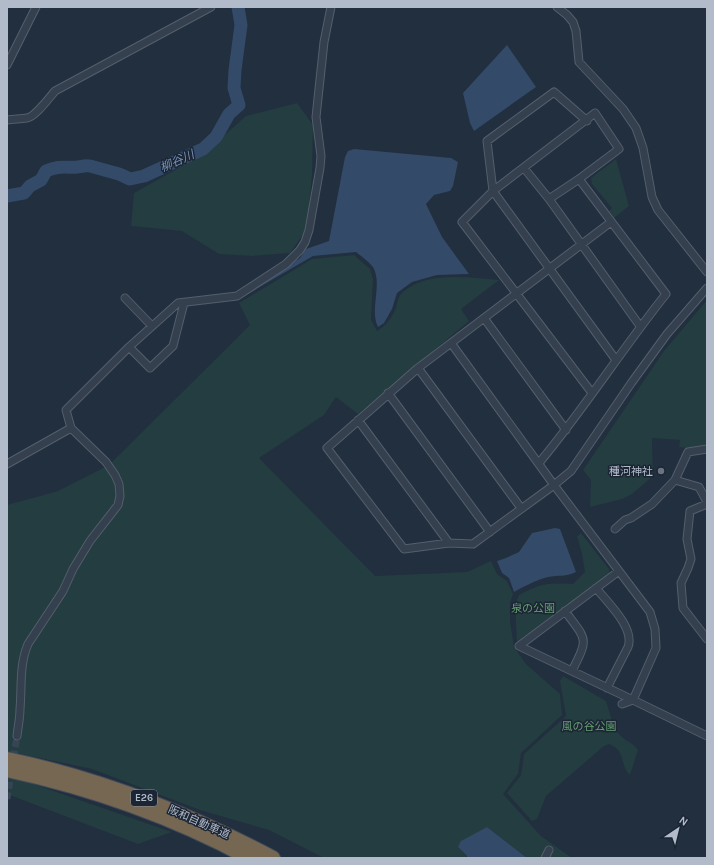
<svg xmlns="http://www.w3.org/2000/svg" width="714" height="865" font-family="Karla,'Noto Sans JP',sans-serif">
  <rect width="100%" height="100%" fill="#212f3f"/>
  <path fill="#233d40" d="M297,103l16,22 -1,50 -5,54 -17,24 -38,3 -33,-2 -37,-23 -51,-5 3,-33 68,-38 44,-39z
    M616,159l13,47 -15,12 -5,-7 3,-3 -20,-24 -1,-6z
    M354,255l16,14 3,10 -2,41 6,11c9,-6 14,-12 19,-23 1,-4 2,-11 5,-14 25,-24 67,-16 98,-14l-38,29 8,12 -111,93 -22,-17 -12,18 -65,43 116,118 92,-4 24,-11 6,13 10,7 6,13 -3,9v18l4,26 12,17 34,30 2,21 -41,38 -3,21 -15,20 38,42 31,22h-45l-40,-31 -29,20 9,10v1h-143l-55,-28 -69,-20 -108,-41 -85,-18v-246l51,-14 51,-26 141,-140 -11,-22 73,-44z
    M707,300v147l-15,2 -13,-2 1,-7 -28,-2 1,38 -21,18 -10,5 -32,8 1,-27 -8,-10 81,-119z
    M581,533l28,36v6l-92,67 -2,-37 4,-10c23,-12 27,-12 54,-11l12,-12 -3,-18 -5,-18z
    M563,676l43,25c4,11 6,24 13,33 5,7 14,8 19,16l-8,25c-11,-10 -3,-24 -21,-31l-5,2 -58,50 -9,23 -5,2 -25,-28 14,-18 3,-21 42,-38 -6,-35z
    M7,776l6,1 159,55 -34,12 -131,-50z"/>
  <path fill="#334a68" d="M507,45l29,42 -62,44 -4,-8 -7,-30z
    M354,149l97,9 7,4 -5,24 -3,5 -16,4 -8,9 16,33 27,37 -32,1 -25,7 -15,11 -5,16 -8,14 -6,4c-9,-18 5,-42 -5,-60 -4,-5 -12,-11 -17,-15l-43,4 -67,39 -1,-3 55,-34 6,-9 23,-8 16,-84 3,-6z
    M555,528l5,1 16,43c-9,5 -18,3 -28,5 -12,3 -23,9 -34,15l-5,-14 -7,-5 -5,-12 9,-3 13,-6 13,-19z
    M487,827l40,31h-60v-2l-9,-9 3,-6z"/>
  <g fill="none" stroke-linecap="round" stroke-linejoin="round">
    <path stroke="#334a68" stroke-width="13" d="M7,196l17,-3 6,-7 11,-6 5,-9c14,-6 19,-3 32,-4 5,-1 8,-2 12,-1l29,8 11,5 14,-3 59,-27 13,-12 13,-23 10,-9 -5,-17 1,-18 6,-45 -3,-18"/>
    <path stroke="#374454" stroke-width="7" stroke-dasharray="7 3.5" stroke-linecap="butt" d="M7,799l10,-63"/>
    <g stroke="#545e6d" stroke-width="9">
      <path id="street" d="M557,7l10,8 6,7 3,9 3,31 44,47 13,19 7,20 9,49 6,13 49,62
        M7,65l29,-58
        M7,120c7,-1 13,-1 20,-2 8,-1 22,-20 28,-27l156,-84
        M587,121l-33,-29 -67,49 6,50 123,169
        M524,168l25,31 91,127
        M549,199l30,-20 40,-30 -24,-36 -102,78 -31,31 130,171
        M707,288l-40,46 -35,48 -61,89 -17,14 96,127 5,17 1,19 -23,52 74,36
        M125,298l27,28
        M484,318l82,112
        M451,343l103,142 -81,59 -24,-1 -45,6 -77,-101 91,-80 193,-146
        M129,347l21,21 23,-22 11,-43
        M418,368l103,140
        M388,393l102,139
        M358,420l91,123
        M539,463c45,-54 83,-114 127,-169l-87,-115
        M7,464l64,-36
        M675,480l24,7 8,15
        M707,504l-17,7 -3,28 4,20 -3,9 -7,15 2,25 24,31
        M615,529l10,-9 6,-2 21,-14 23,-24 13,-28 19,-3
        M619,571l-100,75 114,54
        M596,588c12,15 39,40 32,59l-21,41
        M565,611c22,30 24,26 7,60
        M622,704l11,-4
        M17,736c1,-9 3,-18 3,-27 2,-22 -1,-44 8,-65l35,-53 10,-22 17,-28 28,-36 2,-9 -1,-12 -4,-9 -9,-13 -35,-34 -5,-18 63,-63 49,-44 59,-7 49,-32 14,-14 5,-8 4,-12 11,-62 1,-12 -5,-39 8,-75 7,-35
        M545,858l4,-8"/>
    </g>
    <g stroke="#414b5a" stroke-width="16">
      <path id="highway" d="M7,759c94,20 181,54 266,99
        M7,770c84,18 166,47 242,88"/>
    </g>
    <use href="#street" stroke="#35404f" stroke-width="7"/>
    <use href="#highway" stroke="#766752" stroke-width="14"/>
  </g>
  <circle fill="#6b7280" stroke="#1b2534" stroke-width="1.5" cx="661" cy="471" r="4"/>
  <g text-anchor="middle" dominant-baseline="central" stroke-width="3" stroke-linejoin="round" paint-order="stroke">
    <rect fill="#1b2534" stroke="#848e9d" stroke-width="1" x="131" y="790" width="26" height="16" rx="3"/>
    <g font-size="10" font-weight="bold" fill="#b1bbca">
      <text x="144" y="798">E26</text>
    </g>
    <g font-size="11" fill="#b1bbca" stroke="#1b2534" text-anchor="end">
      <text x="653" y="471">種河神社</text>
    </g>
    <g font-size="11" fill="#669e72" stroke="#1b2534">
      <text x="533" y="608">泉の公園</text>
      <text x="589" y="726">風の谷公園</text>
    </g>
    <g font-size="11" fill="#b1bbca" stroke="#1b2534">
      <text transform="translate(199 822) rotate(24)">阪和自動車道</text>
    </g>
    <g font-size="12" font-style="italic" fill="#7692b5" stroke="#1b2534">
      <text transform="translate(177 161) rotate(-24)">柳谷川</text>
    </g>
  </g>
  <rect width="714" height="865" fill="none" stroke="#b1bbca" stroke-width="16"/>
  <g transform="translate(678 829) rotate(35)" stroke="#1b2534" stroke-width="3" paint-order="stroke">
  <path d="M0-3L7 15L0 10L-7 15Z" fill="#b1bbca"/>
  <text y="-6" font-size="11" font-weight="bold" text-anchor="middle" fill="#b1bbca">N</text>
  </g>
</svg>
